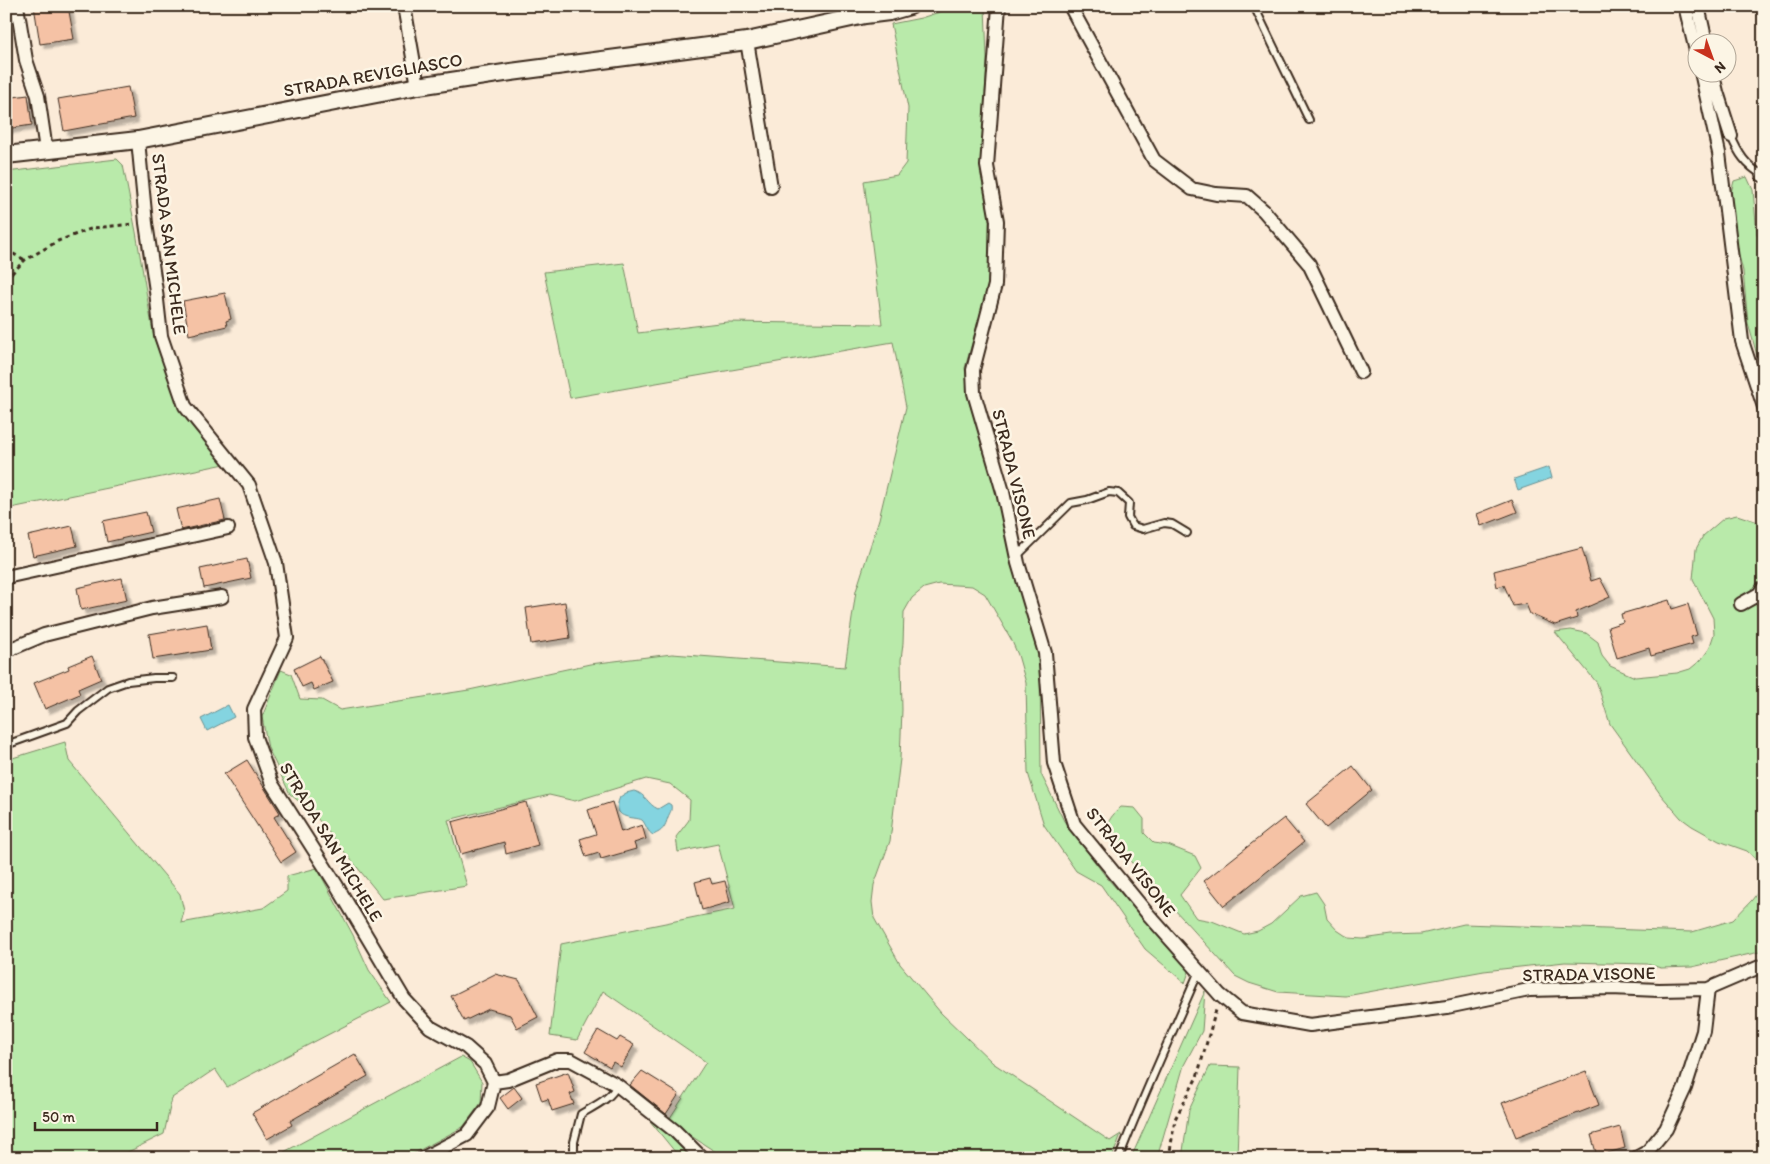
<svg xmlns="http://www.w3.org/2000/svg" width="1770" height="1164" font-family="Itim,sans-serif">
  <defs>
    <filter id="shadow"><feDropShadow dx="4.5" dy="4.5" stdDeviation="1" flood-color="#0004"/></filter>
  </defs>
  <rect width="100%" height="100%" fill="#fbebd8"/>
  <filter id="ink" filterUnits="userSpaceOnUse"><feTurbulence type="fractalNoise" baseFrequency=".02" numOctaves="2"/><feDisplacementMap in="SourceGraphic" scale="10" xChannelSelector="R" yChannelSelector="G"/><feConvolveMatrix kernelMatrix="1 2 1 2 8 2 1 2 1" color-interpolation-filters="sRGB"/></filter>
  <g filter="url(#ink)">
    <path fill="#b9eaaa" stroke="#7a8a64" d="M958,6h27l2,52 -6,109 8,47v69l-24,85 4,34 31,98 13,59 27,100 1,115 23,47 43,57 83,91 -5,14 -40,-34 -44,-64 -25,-14 -32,-46 -16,-52 -2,-90 -8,-28 -7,-16 -26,-45 -13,-8 -33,-2 -15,4 -12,10 -8,14 -1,32 -2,16 1,50 -2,49 -10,82 -16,44 -2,17 2,16 26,46 41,49 52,50 117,78 11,-7 -9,24h-387l-57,-37 38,-59 -103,-71 -26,49 -27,-4 11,-92 174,-35 -17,-65 -40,8 -2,-15 13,-17 1,-20 -20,-16 -24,-5 -71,22 -26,-6 -101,25 19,66 -84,13 -70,-86 -23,-19 -22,-46 -6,-31 19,-47 10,4 9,25 22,1 18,10 129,-20 121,-26 82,-10 173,13 11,-76 23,-72 27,-112 -13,-65 -323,56 -26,-126 80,-9 14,70 89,-11 155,2 -18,-143 33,-6 9,-12 2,-55 -17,-84 30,-6z
      M117,159l6,6 13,67 18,106 26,72 45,54 -219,45v-337z
      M1747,177l6,13 4,44 7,11v135l-16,-57 -5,-52 -12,-46 -1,-29 4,-15z
      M1737,515l27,9v427l-72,16 -31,1 -14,-4 -82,-2 -81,9 -138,25 -68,-4 -29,-9 -14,-7 -123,-135c-8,-16 -4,-22 9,-34l14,1 9,11v14l10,10 14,2 27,11 6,12 -21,27 16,23 16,3 32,13 14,-3 13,-7 30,-28 15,-4 8,12 3,15 10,11 12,8 14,1 28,-4 30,-1 43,-10 228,8 41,-12 19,-20 9,-12 2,-14 -5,-13 -11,-10 -28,-10 -27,-15 -11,-8 -20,-23 -51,-71 -13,-41 -42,-51 16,-2 15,3 12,9 4,14 8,10 25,11 42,-4 13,-4 11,-9 8,-11 5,-15 -1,-16 -20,-39 3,-30 7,-13 21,-18z
      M65,742l4,19 111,133 4,17 -3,12 82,-15 24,-17v-15l30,-8 36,67 16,35 22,32 -164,85 -12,-18 -43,29 -8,36 -48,24h-110v-398z
      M1205,991l-3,40 -18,34 -27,93h-26z
      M461,1057l9,5 12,20 -1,21 -18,24 -58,31h-118l-3,-6z
      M1210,1066l30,1 -3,91h-55l7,-48z
      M647,1113l48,45h-15l-30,-37z"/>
    <path fill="#84d4e0" stroke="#679092" d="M1549,467l3,11 -34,12 -4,-11z
      M228,705l6,12 -27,14 -6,-12z
      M634,791c12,3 13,13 24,18l10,-6 3,2c1,6 -1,7 -3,12 -3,10 -5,14 -15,18 -6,-4 -6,-8 -10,-14 -4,-6 -34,2 -23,-24l6,-4z"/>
    <path fill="#f5c2a5" stroke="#3b2a1e" filter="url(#shadow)" d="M34,6h34l6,33 -34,5z
      M128,87l6,31 -70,13 -6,-32z
      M28,95l4,30 -26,4v-31z
      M225,293l6,26 -5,2 1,5 -38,9 -6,-34z
      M220,499l5,21 -44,10 -5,-21z
      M1512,500l5,12 -36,14 -4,-12z
      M146,512l5,20 -44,10 -4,-21z
      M72,526l5,20 -44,10 -5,-20z
      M1582,548l9,33 9,-3 10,19 -34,15 1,6 -22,7 -25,-11 -4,-10 -13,2 -9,-21 -7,2 -3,-16z
      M247,559l4,19 -47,10 -4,-19z
      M122,578l5,22 -46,10 -4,-22z
      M1669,600l3,9 16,-5 9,31 -6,2 2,7 -42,12 -2,-8 -32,10 -9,-31 15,-5 -2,-8z
      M565,602l5,36 -39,6 -5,-36z
      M207,624l4,26 -58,9 -4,-25z
      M92,656l9,23 -23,10 2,5 -35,15 -11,-26 35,-14 -1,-3z
      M320,656l13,26 -19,8 -3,-7 -9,4 -8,-18z
      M247,760l33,53 -6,4 22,35 -15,10 -57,-88z
      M1353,766l19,24 -46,38 -20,-24z
      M526,802l12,43 -32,9 -2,-12 -43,12 -9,-32z
      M612,802l9,30 21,-7 4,14 -12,4 2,6 -35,10 -2,-6 -13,4 -6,-18 16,-5 -8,-24z
      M1284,818l20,24 -80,64 -20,-25z
      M710,878l2,6 13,-3 5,21 -28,8 -7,-28z
      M495,974l24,6 19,37 -21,11 -7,-13 -21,-6 -25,12 -13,-25z
      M598,1030l19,11 3,-4 14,8 -13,22 -8,-5 -3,5 -25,-15z
      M355,1054l13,22 -78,45 2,4 -25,14 -15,-26z
      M642,1071l37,23 -13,20 -36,-29z
      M1586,1071l13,34 -83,32 -14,-34z
      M568,1072l7,20 -5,2 4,10 -22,7 -4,-12 -6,2 -6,-18z
      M514,1087l8,11 -14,11 -8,-11z
      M1620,1127l5,21 -28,8 -6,-21z"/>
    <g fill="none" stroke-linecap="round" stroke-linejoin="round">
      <g stroke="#3b2a1e" stroke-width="10">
        <path id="service" d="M1254,6l55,114
          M1731,136c7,17 15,30 32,39
          M1017,556l54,-53 16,-3 22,-8 9,1 11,10 -1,14 5,9 10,3 21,-6 8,1 15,9
          M6,745l61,-22 11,-12 30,-23 20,-7 26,-3h19
          M574,1158v-16l7,-28c13,-8 30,-15 36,-29
          M1119,1158c24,-63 53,-124 80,-187"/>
      </g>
      <g stroke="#3b2a1e" stroke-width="16">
        <path id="minor" d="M17,6l9,54 12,36 8,54
          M404,6l14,80
          M999,6l-12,160 10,55 -2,64 -22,85 1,23 29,99 15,71 27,90 9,110 20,61 73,89 73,82 22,18 68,12 137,-18 82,-17 82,-2 48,2 49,-1 56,-24
          M1070,6l84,154 38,29 24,5 31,2 17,15 45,53 52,108
          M1685,6l13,53
          M1698,6l8,36
          M747,41l24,146
          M1701,72l18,81 23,188 22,66
          M1712,72l5,20 14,44
          M138,140l8,83 10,68 5,45 24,70 64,79 27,78 11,75 -33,71 1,28 17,47 65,102 67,113 26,28 36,20 19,17 9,18 -6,25 -21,28 -44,23
          M1762,175l2,-1
          M6,577l222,-49
          M1741,604l18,-10 5,-7
          M6,651l38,-16 108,-27 70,-11
          M494,1082l14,-2 49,-20h14l46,25 58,46 27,27
          M1636,1158l11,-6 19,-23 19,-41 18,-57 5,-42"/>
      </g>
      <g stroke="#3b2a1e" stroke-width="20">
        <path id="tertiary" d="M6,155l132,-15 280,-54 93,-14 236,-31 118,-26 24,-3 21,-6"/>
      </g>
      <path stroke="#3b2a1e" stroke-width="3" stroke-dasharray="4 4" stroke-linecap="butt" d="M6,250l19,10
        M6,279l19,-19 33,-19 35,-13 40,-4
        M1169,1158l6,-39 22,-42 19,-67"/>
      <use href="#service" stroke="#fcf5e5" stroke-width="6"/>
      <use href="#minor" stroke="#fcf5e5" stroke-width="12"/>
      <use href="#tertiary" stroke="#fcf5e5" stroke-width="16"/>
    </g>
  </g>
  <g text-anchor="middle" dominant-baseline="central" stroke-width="5" stroke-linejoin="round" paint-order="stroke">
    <g font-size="18" fill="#3b2a1e" stroke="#fcf5e5">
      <text transform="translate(373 75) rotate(-10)">STRADA REVIGLIASCO</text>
      <text transform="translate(169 244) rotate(83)">STRADA SAN MICHELE</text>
      <text transform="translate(1014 474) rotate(76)">STRADA VISONE</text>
      <text transform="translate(331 842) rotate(59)">STRADA SAN MICHELE</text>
      <text transform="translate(1131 862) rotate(52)">STRADA VISONE</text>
      <text transform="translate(1589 974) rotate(-1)">STRADA VISONE</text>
    </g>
  </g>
  <rect width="1770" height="1164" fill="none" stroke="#fcf5e5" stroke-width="25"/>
  <rect x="12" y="12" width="1745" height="1139" fill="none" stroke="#3b2a1e" stroke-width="2" filter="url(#ink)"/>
  <g transform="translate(1712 58) rotate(139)"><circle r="24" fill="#fcf5e5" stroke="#afa495"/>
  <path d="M0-4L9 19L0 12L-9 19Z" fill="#c8321e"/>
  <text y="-8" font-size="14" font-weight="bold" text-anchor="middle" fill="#3b2a1e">N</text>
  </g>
  <path d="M35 1122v8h122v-8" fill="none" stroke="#3b2a1e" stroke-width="2.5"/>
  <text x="42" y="1122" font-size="15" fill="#3b2a1e" stroke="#fcf5e5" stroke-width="4" paint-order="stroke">50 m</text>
</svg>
